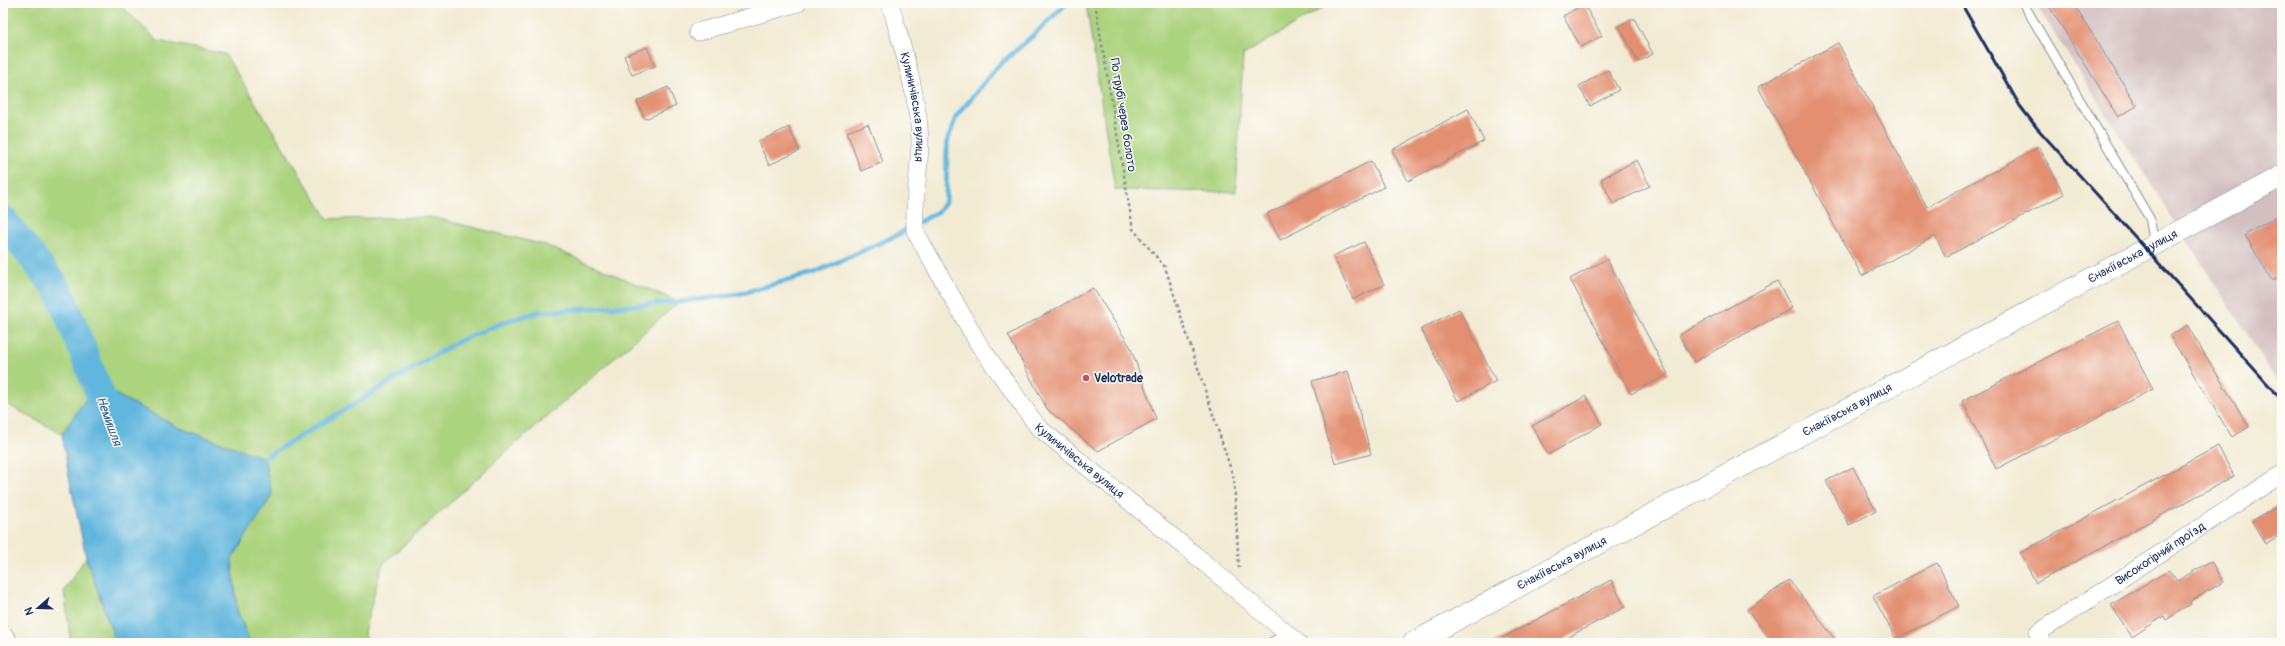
<svg xmlns="http://www.w3.org/2000/svg" width="2285" height="646" font-family="Pangolin,sans-serif">
  <rect width="100%" height="100%" fill="#fdfcf7"/>
  <filter id="ink" filterUnits="userSpaceOnUse"><feTurbulence type="fractalNoise" baseFrequency=".025" numOctaves="2"/><feDisplacementMap in="SourceGraphic" scale="8" xChannelSelector="R" yChannelSelector="G"/><feConvolveMatrix kernelMatrix="1 2 1 2 8 2 1 2 1" color-interpolation-filters="sRGB"/></filter>
  <filter id="wash" filterUnits="userSpaceOnUse"><feTurbulence type="fractalNoise" baseFrequency=".012" numOctaves="4" result="noise"/><feDisplacementMap in="SourceGraphic" scale="16" xChannelSelector="R" yChannelSelector="G"/><feGaussianBlur stdDeviation="0.9" result="paint"/><feColorMatrix in="noise" values="0 0 0 0 0 0 0 0 0 0 0 0 0 0 0 0 0 1.4 0 .05"/><feComposite in="paint" operator="in"/></filter>
  <g filter="url(#wash)">
    <rect width="100%" height="100%" fill="#f2ebd4"/>
    <path fill="#d2bfbf" d="M2035,3h247v386z"/>
    <path fill="#acd37e" stroke="#64816e" fill-rule="evenodd" d="M3,3h115l40,38 67,13 103,165 103,-2 114,28 134,57 -174,151 -123,112 -18,67 4,11h-118l-13,-33 -5,-51 40,-64 -8,-37 -84,-30 -84,-43 -34,49 -59,-32zM529,315l-58,22 -1,-1 34,-14z
      M1086,3h245l-88,52 -7,137 -121,-2z
      M86,557l30,86h-45l-7,-52z"/>
    <path fill="#61b6dd" stroke="#3e729e" d="M96,384l84,44 84,30 8,37 -40,64 5,51 13,33h-134l-30,-86 -18,-85 -6,-38z"/>
    <g fill="none" stroke-linecap="round" stroke-linejoin="round">
      <path stroke="#61b6dd" stroke-width="5" d="M264,458l193,-116 47,-20 35,-10 140,-10 60,-8 75,-21 81,-37 44,-25 7,-11 1,-58 9,-25 41,-50 39,-34 31,-30"/>
      <path stroke="#61b6dd" stroke-width="29" d="M3,220l56,71 52,131"/>
    </g>
    <g id="blocks">
      <path fill="#e39072" d="M2047,3h26l64,103 -19,11z
        M1584,4l18,32 -21,11 -18,-31z
        M1634,18l19,36 -15,8 -19,-36z
        M1838,43l89,164 112,-60 25,47 -118,63 -11,-21 -73,40 -104,-189z
        M647,47l8,19 -23,9 -8,-19z
        M1608,70l11,20 -29,16 -11,-20z
        M668,87l8,19 -31,13 -8,-18z
        M1468,109l16,32 -76,40 -16,-31z
        M868,124l15,38 -22,9 -14,-39z
        M789,127l10,24 -30,14 -11,-23z
        M1637,160l13,26 -37,18 -12,-25z
        M1371,161l13,26 -104,53 -13,-26z
        M2282,213v62l-10,6 -27,-46z
        M1364,242l20,43 -31,14 -20,-43z
        M1607,259l61,115 -37,20 -61,-115z
        M1777,281l15,27 -98,54 -15,-27z
        M1093,288l37,58 26,73 -58,32 -51,-42 -39,-74z
        M1459,309l37,72 -38,20 -37,-72z
        M2118,321l35,68 -157,80 -34,-68z
        M2187,325l62,102 -17,10 -62,-101z
        M1348,371l23,83 -36,10 -23,-83z
        M1586,396l16,28 -54,31 -16,-29z
        M2218,446l16,30 -198,107 -16,-30z
        M1853,467l23,44 -27,14 -23,-44z
        M2282,504v30l-17,10 -13,-23z
        M2211,561l12,21 -33,20 1,2 -25,16 -2,-4 -32,21 -21,-32 58,-35 8,11z
        M1937,563l22,43 -63,33 -23,-43z
        M1611,580l14,27 -68,36h-64z
        M1789,580l49,63h-65l-26,-33z"/>
    </g>
  </g>
  <g filter="url(#ink)">
    <use href="#blocks" fill-opacity="0" stroke="#868d99" stroke-width="1"/>
    <g fill="none" stroke-linecap="round" stroke-linejoin="round">
      <g stroke="#868d99" stroke-width="10">
        <path id="service" d="M2023,3l127,216 4,24
          M1270,643l16,-9"/>
      </g>
      <g stroke="#868d99" stroke-width="18">
        <g id="minor">
          <path id="s1" d="M890,3c12,44 28,90 30,137 0,30 -7,60 -5,91l63,112 60,84 156,127 104,89"/>
          <path d="M698,32l100,-29"/>
          <path d="M3,633l7,10"/>
          <path id="s2" d="M2043,643l-5,-10 244,-159"/>
        </g>
      </g>
      <g stroke="#868d99" stroke-width="22">
        <g id="tertiary">
          <path id="s3" d="M1413,643l869,-467"/>
        </g>
      </g>
      <path stroke="#868d99" stroke-width="2.5" stroke-dasharray="3 3" stroke-linecap="butt" d="M1095,3l38,226 32,38 69,212 5,92"/>
      <use href="#service" stroke="#fff" stroke-width="8"/>
      <use href="#minor" stroke="#fff" stroke-width="17"/>
      <use href="#tertiary" stroke="#fff" stroke-width="21"/>
      <path stroke="#1b2f5e" stroke-width="3" d="M1961,3l59,103 17,22 245,272"/>
    </g>
  </g>
  <circle fill="#d1495b" stroke="#fdfcf7" stroke-width="1.5" cx="1086" cy="378" r="4"/>
  <g text-anchor="middle" dominant-baseline="central" stroke-width="3" stroke-linejoin="round" paint-order="stroke">
    <g font-size="12" fill="#1b2f5e" stroke="#fdfcf7">
      <text stroke="none"><textPath href="#s1" startOffset="107">Кулиничівська вулиця</textPath></text>
      <text transform="translate(1123 115) rotate(81)">По трубі через болото</text>
      <text stroke="none"><textPath href="#s3" startOffset="817">Єнакіївська вулиця</textPath></text>
      <text stroke="none"><textPath href="#s3" startOffset="493">Єнакіївська вулиця</textPath></text>
      <text stroke="none"><textPath href="#s1" startOffset="517">Кулиничівська вулиця</textPath></text>
      <text stroke="none"><textPath href="#s2" startOffset="157">Високогірний проїзд</textPath></text>
      <text stroke="none"><textPath href="#s3" startOffset="169">Єнакіївська вулиця</textPath></text>
    </g>
    <g font-size="12" font-weight="bold" fill="#1b2f5e" stroke="#fdfcf7" text-anchor="start">
      <text x="1094" y="378">Velotrade</text>
    </g>
    <g font-size="13" font-style="italic" fill="#345e8a" stroke="#fdfcf7">
      <text transform="translate(109 421) rotate(70)">Немишля</text>
    </g>
  </g>
  <rect width="2285" height="646" fill="none" stroke="#fdfcf7" stroke-width="16"/>
  <g transform="translate(38 608) rotate(250)" stroke="#fdfcf7" stroke-width="3" paint-order="stroke">
  <path d="M0-3L7 15L0 10L-7 15Z" fill="#1b2f5e"/>
  <text y="-6" font-size="11" font-weight="bold" text-anchor="middle" fill="#1b2f5e">N</text>
  </g>
</svg>
